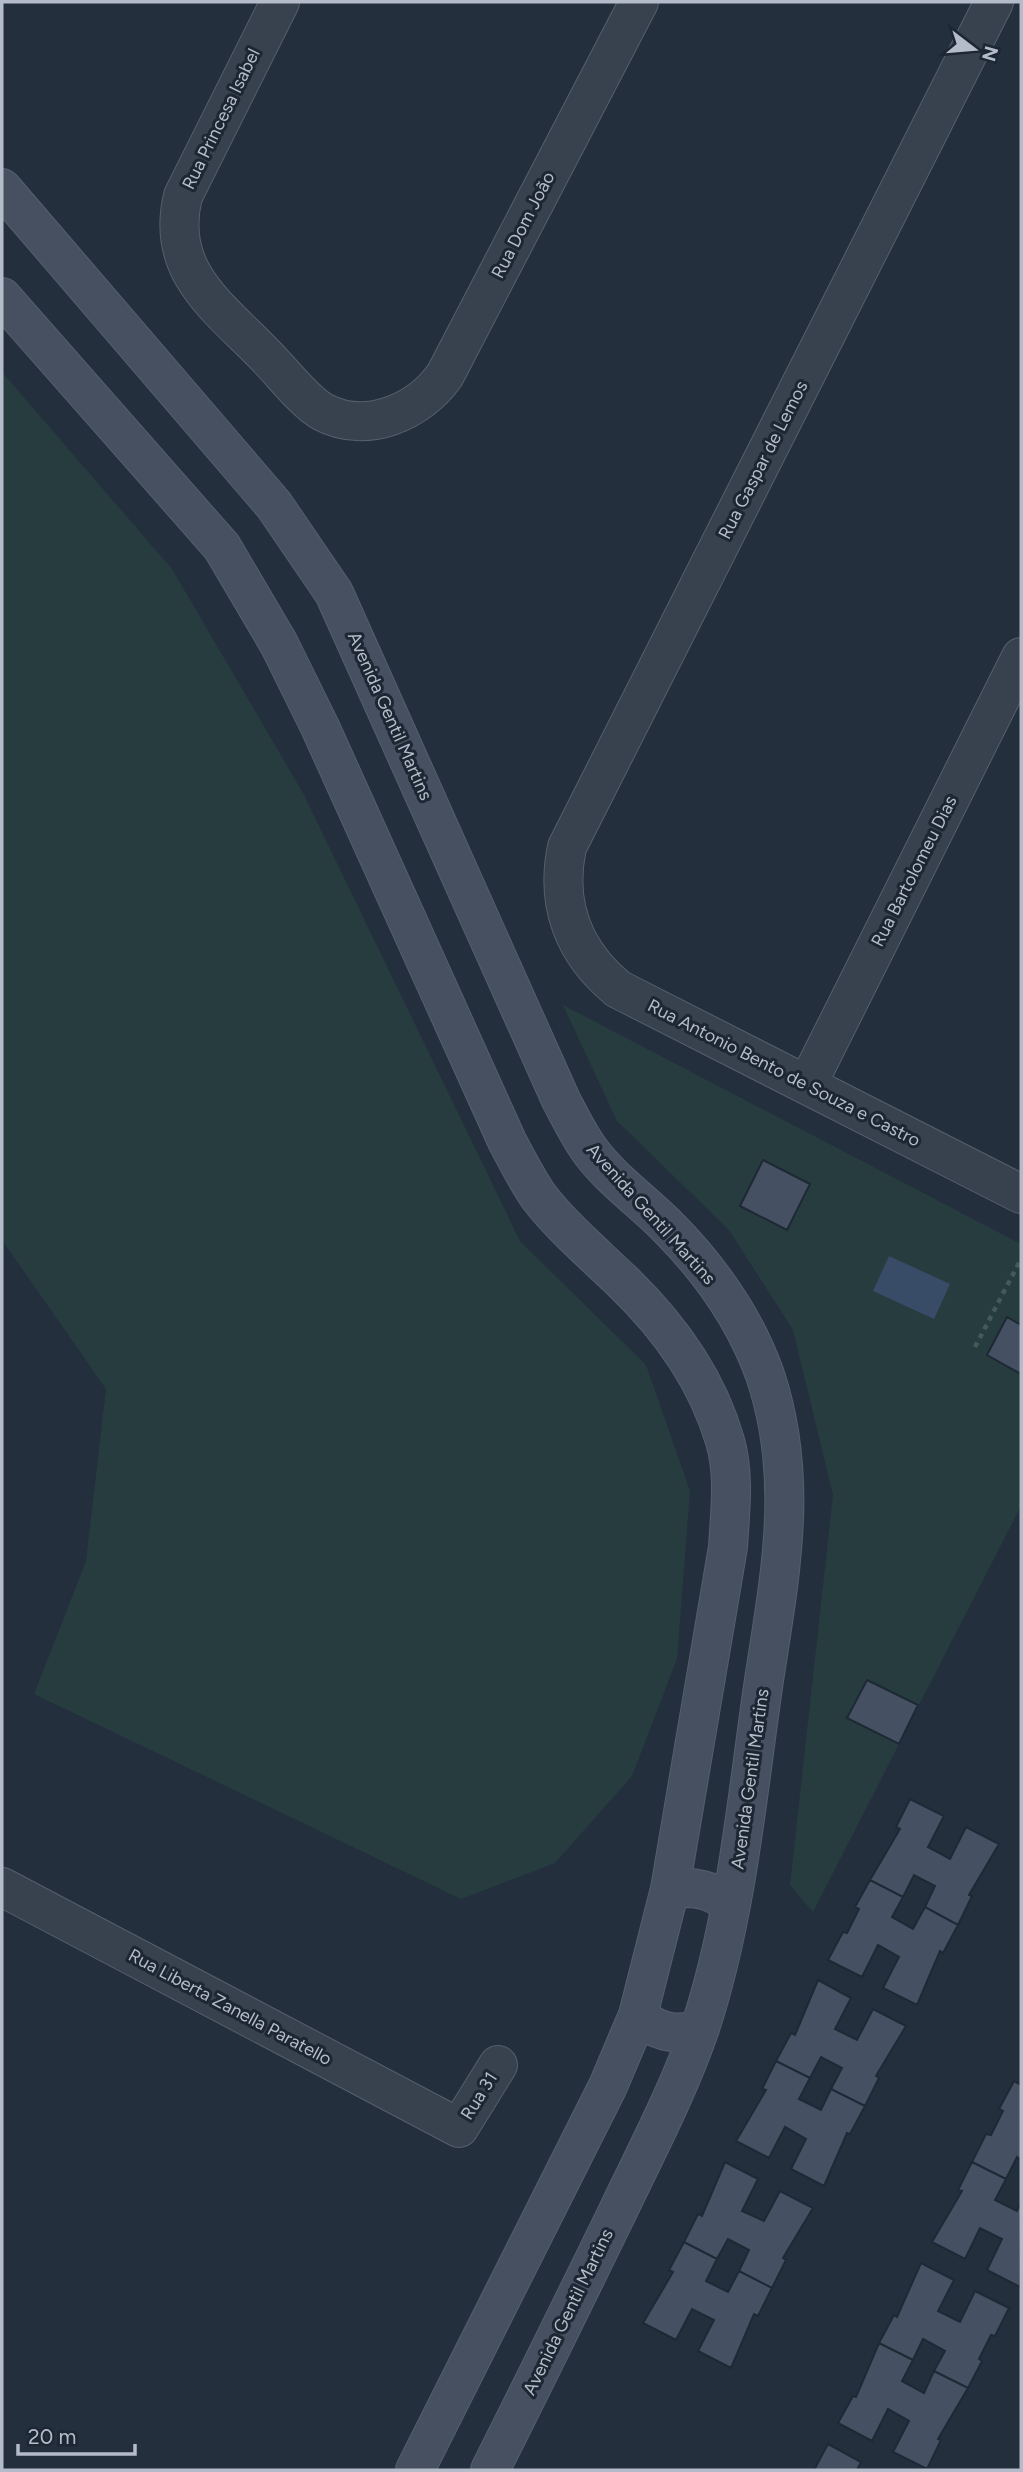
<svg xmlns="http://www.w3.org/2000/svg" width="1023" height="2472" font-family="Figtree,sans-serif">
  <rect width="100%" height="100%" fill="#242f3e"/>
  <path fill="#263c3f" d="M2,372l170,197 131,224 217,448 126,124 44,126 -13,168 -45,117 -77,87 -94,36 -427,-205 52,-133 20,-172 -104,-149z
    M563,1005l458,239v262l-208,406 -23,-27 43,-390 -40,-165 -64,-100 -112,-109z"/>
  <path fill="#394c67" d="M889,1256l61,28 -16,35 -61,-28z"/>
  <path fill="#455162" stroke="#1f2835" stroke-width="2" d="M763,1160l47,24 -23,46 -47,-24z
    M1007,1317l14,8v49l-34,-19z
    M867,1680l51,25 -19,39 -52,-26z
    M910,1799l34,17 -16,31 22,12 16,-32 33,17 -30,51 3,1 -14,29 -33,-18 10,-21 -21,-11 -11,22 -33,-17 30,-51 -4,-2z
    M870,1880l33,17 -11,20 21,12 12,-22 33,18 -15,28 -3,-2 -23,54 -34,-17 16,-31 -21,-12 -16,32 -34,-17 15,-28 4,1 12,-24 -4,-2z
    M818,1980l33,18 -16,31 22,11 16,-31 33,17 -30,50 3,2 -14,28 -34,-17 11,-21 -21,-11 -11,21 -34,-17 15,-28 4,2z
    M776,2061l34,17 -11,21 22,11 10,-21 34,17 -15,28 -3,-1 -23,53 -33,-17 15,-30 -21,-12 -16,31 -33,-17 30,-51 -4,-1z
    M1014,2081l7,4v75l-4,-3 -11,22 -34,-17 14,-28 5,1 12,-24 -4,-2z
    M725,2162l33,17 -16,32 22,10 16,-30 33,17 -30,50 3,2 -14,28 -33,-17 10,-21 -21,-11 -11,20 -33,-17 14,-28 4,2z
    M972,2162l34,17 -11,21 22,11 4,-9 -1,85 -33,-17 15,-31 -22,-11 -15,31 -33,-17 30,-51 -4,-1z
    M684,2242l33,17 -11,22 22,11 11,-21 33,17 -14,28 -4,-2 -23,54 -33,-17 16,-31 -22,-11 -16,31 -33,-17 30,-51 -4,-2z
    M921,2263l33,17 -16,31 22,11 15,-31 34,17 -14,28 -4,-1 -12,24 3,2 -14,27 -34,-17 11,-20 -22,-12 -10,21 -34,-17 15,-28 3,2z
    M879,2343l34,17 -11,21 22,12 10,-22 34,17 -30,51 3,1 -14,29 -34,-17 16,-31 -21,-12 -16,32 -34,-18 15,-27 3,1z
    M828,2444l33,18 -4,8h-43z"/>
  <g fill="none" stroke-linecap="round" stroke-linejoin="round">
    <g stroke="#565f6c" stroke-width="40">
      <path id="minor" d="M280,2l-97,194c-18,74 33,109 79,156 17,16 42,50 61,60 44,23 96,0 122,-37l194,-373
        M994,2l-427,845c-12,57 6,105 51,142l403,205
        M807,1085l214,-428
        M2,1887l457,241 39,-63"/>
    </g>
    <g stroke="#565f6c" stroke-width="40">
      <path id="secondary" d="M2,188l272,317 60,88 227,507c9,17 18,36 30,52 22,29 50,48 75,73 42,42 79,94 99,150 35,104 15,200 -1,305 -17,116 -27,236 -64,348 -22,64 -54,124 -83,185 -42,86 -84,172 -127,257
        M2,297l220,250 57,97 41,83 187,414c10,19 20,39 32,56 24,31 55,57 83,84 46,44 85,98 103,160 10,33 5,72 3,106l-58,342 -32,126 -30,71 -193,384
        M670,1889c24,-3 42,0 61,16
        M638,2015c18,17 37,21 61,15"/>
    </g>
    <path stroke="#44595c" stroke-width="4.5" stroke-dasharray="5 5" stroke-linecap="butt" d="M975,1347l46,-88"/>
    <use href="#minor" stroke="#38414e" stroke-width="38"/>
    <use href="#secondary" stroke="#465061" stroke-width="38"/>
  </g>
  <g text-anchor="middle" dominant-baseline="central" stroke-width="6" stroke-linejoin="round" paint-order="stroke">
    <g font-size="18" fill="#b4bcc9" stroke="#1d2633">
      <text transform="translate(221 119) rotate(-64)">Rua Princesa Isabel</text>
      <text transform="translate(523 225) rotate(-63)">Rua Dom João</text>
      <text transform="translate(763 460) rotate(-63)">Rua Gaspar de Lemos</text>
      <text transform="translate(390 716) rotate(66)">Avenida Gentil Martins</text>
      <text transform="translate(914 871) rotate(-63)">Rua Bartolomeu Dias</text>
      <text transform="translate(784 1073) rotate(27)">Rua Antonio Bento de Souza e Castro</text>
      <text transform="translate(651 1214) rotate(48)">Avenida Gentil Martins</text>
      <text transform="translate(750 1779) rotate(-82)">Avenida Gentil Martins</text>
      <text transform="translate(230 2007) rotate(28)">Rua Liberta Zanella Paratello</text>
      <text transform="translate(479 2096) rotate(-58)">Rua 31</text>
      <text transform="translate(568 2312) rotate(-64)">Avenida Gentil Martins</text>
    </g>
  </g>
  <rect width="1023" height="2472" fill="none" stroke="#b4bcc9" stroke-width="7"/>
  <g transform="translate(974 49) rotate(106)" stroke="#1d2633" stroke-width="5" paint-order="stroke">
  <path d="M0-5L12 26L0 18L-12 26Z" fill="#b4bcc9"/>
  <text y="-10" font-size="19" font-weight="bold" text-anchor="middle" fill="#b4bcc9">N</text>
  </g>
  <path d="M18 2444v10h117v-10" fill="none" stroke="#b4bcc9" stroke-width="3.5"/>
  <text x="28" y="2444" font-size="21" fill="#b4bcc9" stroke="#1d2633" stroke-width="5" paint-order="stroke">20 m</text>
</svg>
